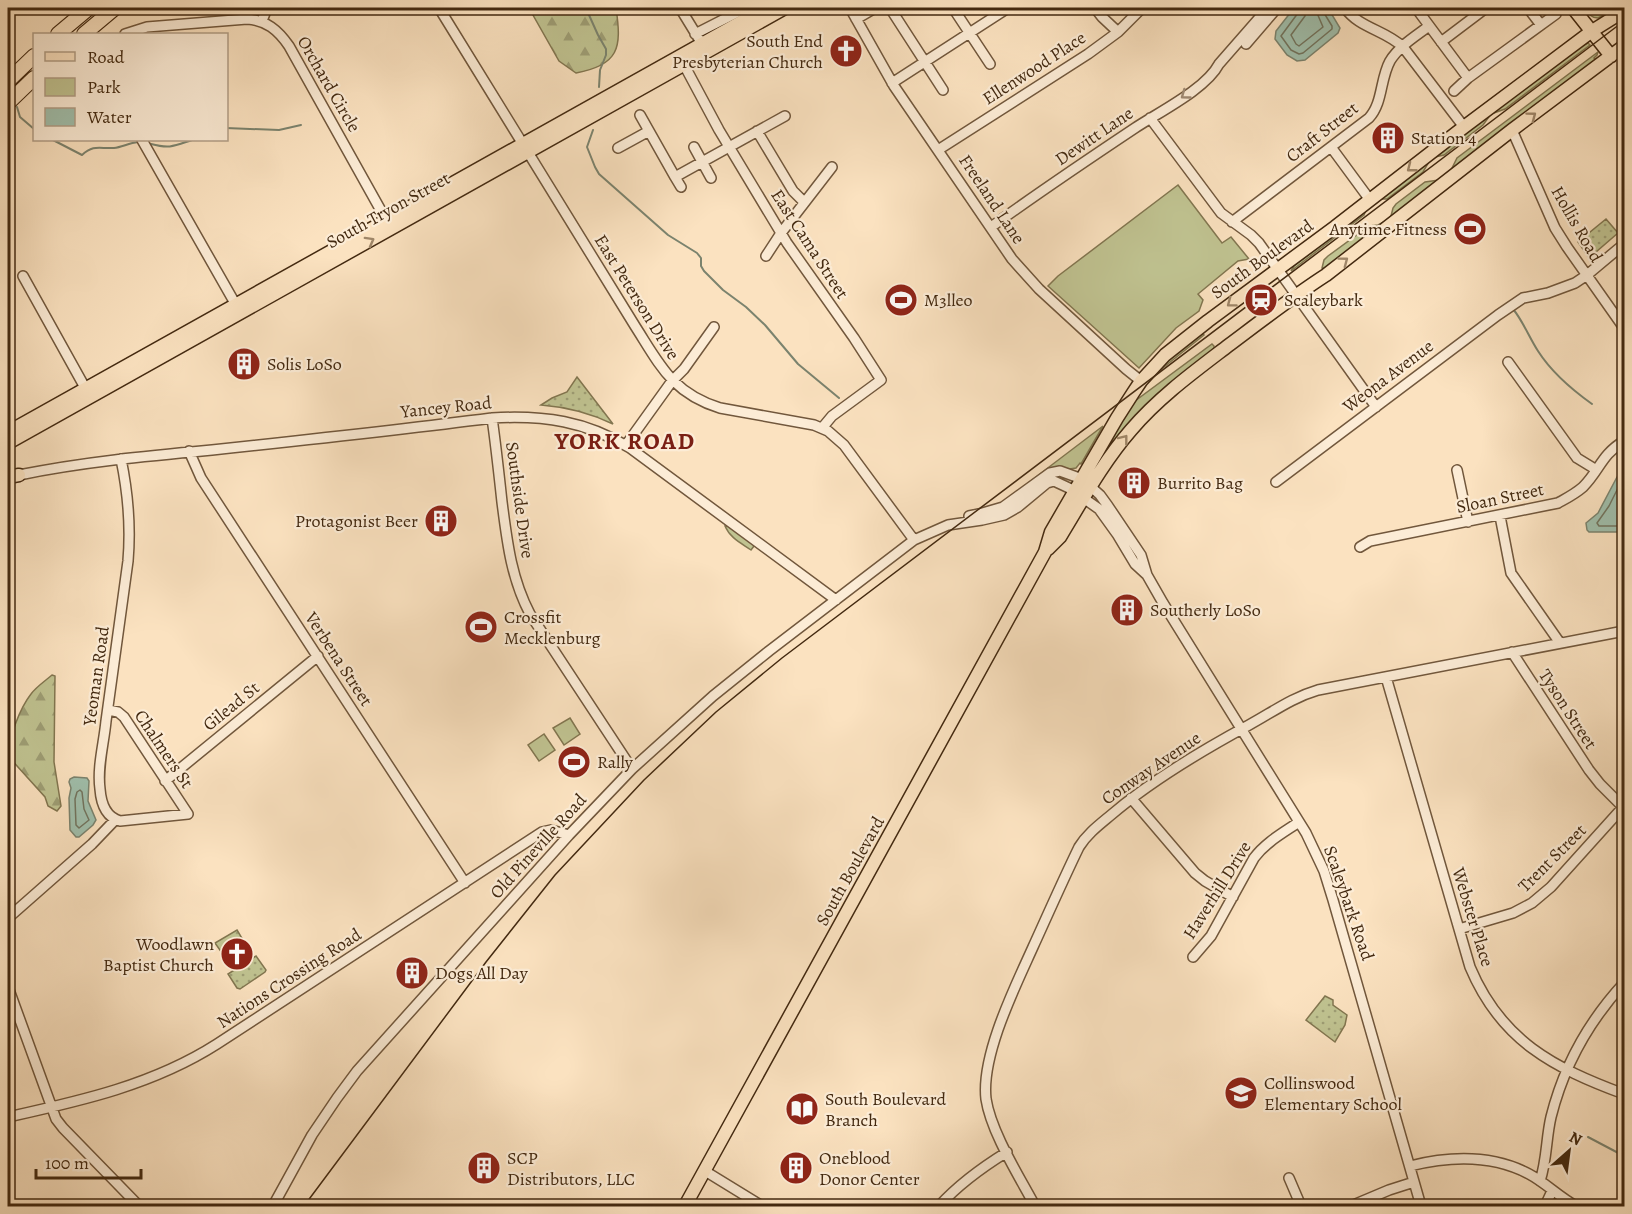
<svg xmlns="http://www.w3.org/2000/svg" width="1632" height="1214" font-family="Alegreya,serif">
  <defs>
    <pattern id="forest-firs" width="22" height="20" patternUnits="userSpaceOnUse" patternTransform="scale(1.5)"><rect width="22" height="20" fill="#c0c391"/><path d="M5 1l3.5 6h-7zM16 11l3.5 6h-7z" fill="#9e9e75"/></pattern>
    <pattern id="park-dots" width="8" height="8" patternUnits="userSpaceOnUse" patternTransform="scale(1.5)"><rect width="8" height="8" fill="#c0c391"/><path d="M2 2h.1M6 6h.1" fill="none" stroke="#9e9e75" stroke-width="1.8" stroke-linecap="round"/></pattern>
  </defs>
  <rect width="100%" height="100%" fill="#fbe2c0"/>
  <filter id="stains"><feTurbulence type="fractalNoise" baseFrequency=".00333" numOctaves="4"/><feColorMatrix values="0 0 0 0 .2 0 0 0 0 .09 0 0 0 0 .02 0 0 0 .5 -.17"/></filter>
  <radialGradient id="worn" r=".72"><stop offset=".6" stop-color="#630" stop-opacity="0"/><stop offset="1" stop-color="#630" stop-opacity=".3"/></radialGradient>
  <path fill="#c0c391" stroke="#827650" stroke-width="1.5" d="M1587,8l18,1 12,-1 -19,10c-7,0 -10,-4 -11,-10z
    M1588,43l2,2 -85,64 -14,5 -8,11 -39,30 -9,2 -5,3 -7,12 -36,27h-8l-13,11 -2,5 -73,56 3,-5 37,-29 45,-38 206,-155 2,1z
    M1598,52l-1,3 -3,3 2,2 -271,209 -3,-1 2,-8 4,-4 41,-30 9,-1 8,-4 5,-5 2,-8 3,-4 29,-22 14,-2 6,-4 6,-6 6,-12z
    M1178,185l44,58 9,-6 18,22 -11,2 -40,33 5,6 -4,11 -23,17 -37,40 -91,-82 10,-10z
    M1201,332l3,3 -50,40 27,-27z
    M1212,344l2,2v2l-104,102 -3,-2 24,-44z
    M1103,426l-22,38 -1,-1 -4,5 -6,1 -1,2 -43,16 -2,-1z
    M725,526h4l24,17 1,3 -3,4c-10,-7 -21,-12 -26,-24z
    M570,718l10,16 -16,11 -11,-17z
    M544,734l11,16 -16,11 -11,-16z"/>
  <path fill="url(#forest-firs)" stroke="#827650" stroke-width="1.5" d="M529,8h87c6,40 3,57 -40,65l-17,-12z
    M52,675l3,1 -1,86 7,44 -4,5 -9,-5 -3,-9 -37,-41c0,-17 12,-48 23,-62 5,-7 14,-13 21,-19z"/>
  <path fill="url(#park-dots)" stroke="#827650" stroke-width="1.5" d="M1606,219l12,14 -29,25 -11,-16z
    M577,377l36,47c-23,-11 -46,-17 -72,-19l11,-7 15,-6z
    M237,930l6,10 -21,13 -7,-10z
    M256,956l10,14 -1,2 -25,17 -3,-1 -9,-14z
    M1325,996l8,4v5l14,10 -2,10 -10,17 -29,-22z"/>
  <path fill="#a0bfac" stroke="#7b836e" stroke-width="1.5" d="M1294,8h34l12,20 -2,5 -33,27 -8,1 -10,-6 -12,-16 1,-8z
    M1617,477l5,1 1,5v48l-1,1h-33l-2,-2 -1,-7 12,-10z
    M74,777l13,1 2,3 -1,20 8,19 -3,5 -14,12h-3l-6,-7 -1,-32 2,-10 -2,-6 1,-3z"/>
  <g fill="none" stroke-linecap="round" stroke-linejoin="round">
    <path stroke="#72745e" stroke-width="1.5" d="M1299,8l-1,5 -17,23 10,14 8,4 4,-1 29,-24v-3l-8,-13v-5
      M1306,8l-1,8 -14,19 5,9 3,2 24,-19 -6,-14 -1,-5
      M1624,485l-5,1 -10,20 -12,17 2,3h25
      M80,790l2,2 2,17 5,11 -10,8 -3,-3 -1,-26 2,-7z"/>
    <path stroke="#7b836e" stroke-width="2" d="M581,8l8,7 9,20 8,14v6l-6,15 -1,17
      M17,107l3,10 14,12
      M226,128l53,2 22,-5
      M593,130l-6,17 8,20 4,7 69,61 29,18 4,5v8l3,5 19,19 23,17 19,18 33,39 41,34
      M53,140l29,15c12,-11 18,-6 32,-7 8,-1 15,-5 24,-6
      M151,144c19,5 23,2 41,-4
      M1513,309c10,12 16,28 25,42 14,22 33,38 54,53
      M1588,1137l36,19"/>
    <g stroke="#71573c" stroke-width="12">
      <path id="minor" d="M439,8l196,318c25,39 37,67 85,82l94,17 14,6 16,14 70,95
        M680,8l19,31
        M850,8l44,78 118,173 27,30 87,80 15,12
        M890,8l53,82
        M953,8l37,56
        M1095,8l7,9 16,15
        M1345,8c14,20 40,22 58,39l61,80
        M1416,8l52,70
        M1528,8l13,17
        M856,19l19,-11
        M262,21l5,-13
        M125,34l22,-7 100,-8c19,1 31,11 42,27l100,179
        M695,34l51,-26
        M1441,42l45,-34
        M1246,44l31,-36
        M682,61l37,69 68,113 67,95 27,42 -49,36 -10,12
        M892,83l116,-75
        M1454,91l14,-13 88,-64
        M640,115l35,62
        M1150,118l71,95 30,22 8,8 117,164
        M1512,130l43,98 12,19 57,81
        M757,131l36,60 11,11
        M142,140l94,165
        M694,147l17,31
        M1331,147l39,53
        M618,148l31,-17
        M938,150l150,-96 30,-22 24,-24
        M681,187l-6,-10 110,-61
        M1232,222l137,-104c14,-15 11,-39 21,-57 9,-15 26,-25 39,-35
        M991,227c47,-34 96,-67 144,-99 24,-16 71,-39 84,-64l49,-56
        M766,256l15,-23 51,-66
        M23,276l65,117
        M1508,362l69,96 18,11
        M492,418c4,28 7,56 10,84 5,39 9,76 28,112l102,155
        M626,445l46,-64 12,-12 30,-42
        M189,451l12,27 264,405
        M1457,470l11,52
        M13,474l6,1c64,-13 128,-19 193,-25 94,-10 187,-20 280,-32 52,-3 94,3 138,30l206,152
        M1276,482l222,-167 25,-17 25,-5 27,-10 12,-8 37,-31
        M969,516l10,-2 24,-7 47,-34 10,-2 22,8 18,16 8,11 33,49 6,20 16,28 143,230 18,38 9,29 88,306
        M1500,516l11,57 49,70
        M1360,547l10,-6 188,-38c9,-5 17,-9 25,-16 17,-17 18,-32 41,-46
        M1512,652l77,118 11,14 24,24
        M1386,677l84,290c31,74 84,101 154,127
        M108,710l10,2 6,5 64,97 -68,7c-14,-4 -19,-18 -20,-32 -3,-22 4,-46 6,-68 7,-53 15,-107 22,-160 3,-35 0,-68 -7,-102
        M165,781l153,-125
        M1131,798l64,75 10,8 28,16
        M8,918l84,-74 23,-24
        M1459,929l54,-16 19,-10 19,-16 73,-81
        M1193,957l18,-21 43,-78c12,-16 29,-25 45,-36
        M8,987l48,132 7,9 76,78
        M8,1117c72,-16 145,-32 209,-73l325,-212 9,-2 18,5
        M1410,1166c40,-10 81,-12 119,8 17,9 30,23 47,32
        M705,1171l57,35
        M1289,1178l12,28
        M1540,1181c7,-21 6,-43 11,-64 13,-52 38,-96 73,-134
        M273,1206l39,-71 25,-37 20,-27 212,-236 63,-66 81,-73 56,-45 145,-111 34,-15 34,-5 22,-5 14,-8 29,-24 7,-2 15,7 30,21 18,25 18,30 12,11
        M939,1206c20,-22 42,-38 68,-54
        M1035,1206c-16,-30 -44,-74 -49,-107 -5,-44 29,-112 47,-152 15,-33 30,-67 46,-100 8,-13 20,-22 32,-32 41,-35 90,-64 138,-90 24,-13 42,-27 69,-35l306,-59
        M1351,1206l38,-16 25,-8
        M1545,1206l7,-15"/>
    </g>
    <g stroke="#432910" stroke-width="15">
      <path id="major" d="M1573,8l38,48
        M8,432l758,-424
        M8,443l777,-435
        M8,477l11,-2
        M1048,549l12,-12c22,-36 43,-75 71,-107 28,-33 64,-59 98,-85 32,-24 63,-48 97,-70l186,-145 112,-84
        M685,1206l360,-654 6,-20 66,-114 16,-25 8,-12 24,-26 43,-34 127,-94 129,-100 128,-96 32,-20"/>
    </g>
    <g stroke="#432910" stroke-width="16">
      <path id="highway" d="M58,34l31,-26
        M84,34l31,-26
        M8,81l26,-25
        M8,103l26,-25"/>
    </g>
    <use href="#minor" stroke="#fcecd6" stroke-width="9"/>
    <use href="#major" stroke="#fbe2c0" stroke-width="12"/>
    <use href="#highway" stroke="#fbe2c0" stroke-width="14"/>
    <path stroke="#432910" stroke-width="1.5" d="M304,1206l182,-244 69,-87 89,-95 72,-68 66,-54 842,-637"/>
  </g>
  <defs><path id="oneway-chevron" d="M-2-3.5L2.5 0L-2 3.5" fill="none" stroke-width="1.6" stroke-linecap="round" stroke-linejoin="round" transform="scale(1.5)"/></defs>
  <use stroke="#a08a73" href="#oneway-chevron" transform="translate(1185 95) rotate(144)"/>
  <g stroke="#9f8668">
    <use href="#oneway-chevron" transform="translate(1532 116) rotate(-37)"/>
    <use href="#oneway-chevron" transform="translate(1411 168) rotate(142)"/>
    <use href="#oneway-chevron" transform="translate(370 241) rotate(-29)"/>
    <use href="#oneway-chevron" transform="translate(1344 261) rotate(-37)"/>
    <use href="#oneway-chevron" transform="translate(1231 303) rotate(143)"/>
    <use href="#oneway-chevron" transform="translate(1124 439) rotate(-52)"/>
  </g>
  <defs>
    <g id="church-disc" transform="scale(1.725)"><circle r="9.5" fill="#8f2418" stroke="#fcecd6"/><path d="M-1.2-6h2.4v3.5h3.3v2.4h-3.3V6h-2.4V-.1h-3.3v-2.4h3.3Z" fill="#fff"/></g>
    <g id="building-disc" transform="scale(1.725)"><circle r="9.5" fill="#8f2418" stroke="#fcecd6"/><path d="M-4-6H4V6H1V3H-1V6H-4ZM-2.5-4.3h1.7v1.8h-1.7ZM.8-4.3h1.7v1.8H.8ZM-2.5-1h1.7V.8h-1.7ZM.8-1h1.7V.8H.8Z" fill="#fff"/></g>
    <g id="stadium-disc" transform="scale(1.725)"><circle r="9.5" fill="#8f2418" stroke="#fcecd6"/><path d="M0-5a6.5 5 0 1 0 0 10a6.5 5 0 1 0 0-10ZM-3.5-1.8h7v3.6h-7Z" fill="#fff"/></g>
    <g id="station-disc" transform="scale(1.725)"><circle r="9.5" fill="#8f2418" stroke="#fcecd6"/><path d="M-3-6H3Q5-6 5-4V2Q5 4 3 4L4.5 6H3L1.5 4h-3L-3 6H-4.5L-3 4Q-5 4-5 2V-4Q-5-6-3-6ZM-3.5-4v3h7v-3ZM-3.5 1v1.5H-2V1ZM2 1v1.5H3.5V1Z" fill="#fff"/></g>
    <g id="school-disc" transform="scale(1.725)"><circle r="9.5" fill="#8f2418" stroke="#fcecd6"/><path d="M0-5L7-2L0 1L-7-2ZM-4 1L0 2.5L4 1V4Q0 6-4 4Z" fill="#fff"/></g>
    <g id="library-disc" transform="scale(1.725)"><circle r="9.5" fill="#8f2418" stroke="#fcecd6"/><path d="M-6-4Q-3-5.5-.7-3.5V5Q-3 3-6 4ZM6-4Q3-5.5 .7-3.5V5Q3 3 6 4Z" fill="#fff"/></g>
  </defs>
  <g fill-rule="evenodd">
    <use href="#church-disc" x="846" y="51"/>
    <use href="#building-disc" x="1388" y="138"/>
    <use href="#stadium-disc" x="1470" y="229"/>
    <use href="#stadium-disc" x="901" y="300"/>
    <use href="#station-disc" x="1261" y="300"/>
    <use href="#building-disc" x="244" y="364"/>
    <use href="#building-disc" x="1134" y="483"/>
    <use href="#building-disc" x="441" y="521"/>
    <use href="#building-disc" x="1127" y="610"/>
    <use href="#stadium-disc" x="481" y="627"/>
    <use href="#stadium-disc" x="574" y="762"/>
    <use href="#church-disc" x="237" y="954"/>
    <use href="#building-disc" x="412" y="973"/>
    <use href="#school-disc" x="1241" y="1093"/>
    <use href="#library-disc" x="802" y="1109"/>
    <use href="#building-disc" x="484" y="1168"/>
    <use href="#building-disc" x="796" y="1168"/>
  </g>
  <g text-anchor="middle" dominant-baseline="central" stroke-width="4.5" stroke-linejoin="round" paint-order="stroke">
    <g font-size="18" fill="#432910" stroke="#fcecd6" text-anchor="start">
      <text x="823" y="41" text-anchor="end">South End<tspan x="823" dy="21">Presbyterian Church</tspan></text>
      <text x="1411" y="138">Station 4</text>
      <text x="1447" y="229" text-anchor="end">Anytime Fitness</text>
      <text x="924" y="300">M3lleo</text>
      <text x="1284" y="300">Scaleybark</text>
      <text x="267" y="364">Solis LoSo</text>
      <text x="1157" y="483">Burrito Bag</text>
      <text x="418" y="521" text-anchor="end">Protagonist Beer</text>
      <text x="1150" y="610">Southerly LoSo</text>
      <text x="504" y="617">Crossfit<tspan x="504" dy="21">Mecklenburg</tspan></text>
      <text x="597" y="762">Rally</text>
      <text x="214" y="944" text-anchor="end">Woodlawn<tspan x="214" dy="21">Baptist Church</tspan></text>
      <text x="435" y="973">Dogs All Day</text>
      <text x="1264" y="1083">Collinswood<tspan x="1264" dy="21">Elementary School</tspan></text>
      <text x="825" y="1099">South Boulevard<tspan x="825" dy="21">Branch</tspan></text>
      <text x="507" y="1158">SCP<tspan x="507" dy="21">Distributors, LLC</tspan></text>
      <text x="819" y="1158">Oneblood<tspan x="819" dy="21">Donor Center</tspan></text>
    </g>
    <g font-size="18" fill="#432910" stroke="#fcecd6">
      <text transform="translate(1034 68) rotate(-33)">Ellenwood Place</text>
      <text transform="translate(329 84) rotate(60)">Orchard Circle</text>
      <text transform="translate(1322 132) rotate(-38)">Craft Street</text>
      <text transform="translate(1094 136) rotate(-34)">Dewitt Lane</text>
      <text transform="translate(992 199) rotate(56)">Freeland Lane</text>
      <text transform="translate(388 210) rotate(-29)">South Tryon Street</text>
      <text transform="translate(1577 224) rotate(60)">Hollis Road</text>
      <text transform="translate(810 244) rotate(57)">East Cama Street</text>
      <text transform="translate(1262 259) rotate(-36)">South Boulevard</text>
      <text transform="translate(637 297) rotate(58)">East Peterson Drive</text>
      <text transform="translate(1388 376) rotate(-37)">Weona Avenue</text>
      <text transform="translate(446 407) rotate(-6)">Yancey Road</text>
      <text transform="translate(1500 498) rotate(-12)">Sloan Street</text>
      <text transform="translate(520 500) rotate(82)">Southside Drive</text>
      <text transform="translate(339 659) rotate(57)">Verbena Street</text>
      <text transform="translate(96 676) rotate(-82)">Yeoman Road</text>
      <text transform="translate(231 706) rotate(-39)">Gilead St</text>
      <text transform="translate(1568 709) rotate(57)">Tyson Street</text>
      <text transform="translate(164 749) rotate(56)">Chalmers St</text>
      <text transform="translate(1151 768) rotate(-34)">Conway Avenue</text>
      <text transform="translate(538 846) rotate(-48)">Old Pineville Road</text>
      <text transform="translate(1552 858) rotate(-45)">Trent Street</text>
      <text transform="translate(850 871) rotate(-61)">South Boulevard</text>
      <text transform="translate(1217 890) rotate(-58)">Haverhill Drive</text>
      <text transform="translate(1349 903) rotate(71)">Scaleybark Road</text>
      <text transform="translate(1473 917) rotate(73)">Webster Place</text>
      <text transform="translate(289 978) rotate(-33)">Nations Crossing Road</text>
    </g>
    <g font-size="24" font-weight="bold" letter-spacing="1.5" fill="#7a1f14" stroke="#fcecd6">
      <text x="625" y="441">YORK ROAD</text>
    </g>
  </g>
  <rect width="1632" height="1214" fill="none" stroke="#fbe2c0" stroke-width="30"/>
  <rect x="9" y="9" width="1614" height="1196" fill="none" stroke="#432910" stroke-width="3"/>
  <rect x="15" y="15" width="1602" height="1184" fill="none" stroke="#432910" stroke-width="1.5"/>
  <rect x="33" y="33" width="195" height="108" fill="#fcecd6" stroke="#b29e87" stroke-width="1.5"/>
  <rect x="45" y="52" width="30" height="9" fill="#fbe2c0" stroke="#b29e87" stroke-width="1.5"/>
  <text x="87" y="63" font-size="18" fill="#432910">Road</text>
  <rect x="45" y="78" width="30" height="18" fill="#c0c391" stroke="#b29e87" stroke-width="1.5"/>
  <text x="87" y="93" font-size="18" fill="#432910">Park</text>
  <rect x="45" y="108" width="30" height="18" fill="#a0bfac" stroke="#b29e87" stroke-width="1.5"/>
  <text x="87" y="123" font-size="18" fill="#432910">Water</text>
  <g transform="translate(1569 1151) rotate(28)" stroke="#fcecd6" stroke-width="4.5" paint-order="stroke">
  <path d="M0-4.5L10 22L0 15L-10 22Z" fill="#432910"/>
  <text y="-9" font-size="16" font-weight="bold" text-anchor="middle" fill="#432910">N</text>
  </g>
  <path d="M36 1169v9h105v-9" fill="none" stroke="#432910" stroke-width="3"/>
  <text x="45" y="1169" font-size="18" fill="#432910" stroke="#fcecd6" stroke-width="4.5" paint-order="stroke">100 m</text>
  <rect width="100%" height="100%" filter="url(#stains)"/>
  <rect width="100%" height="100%" fill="url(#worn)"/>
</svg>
